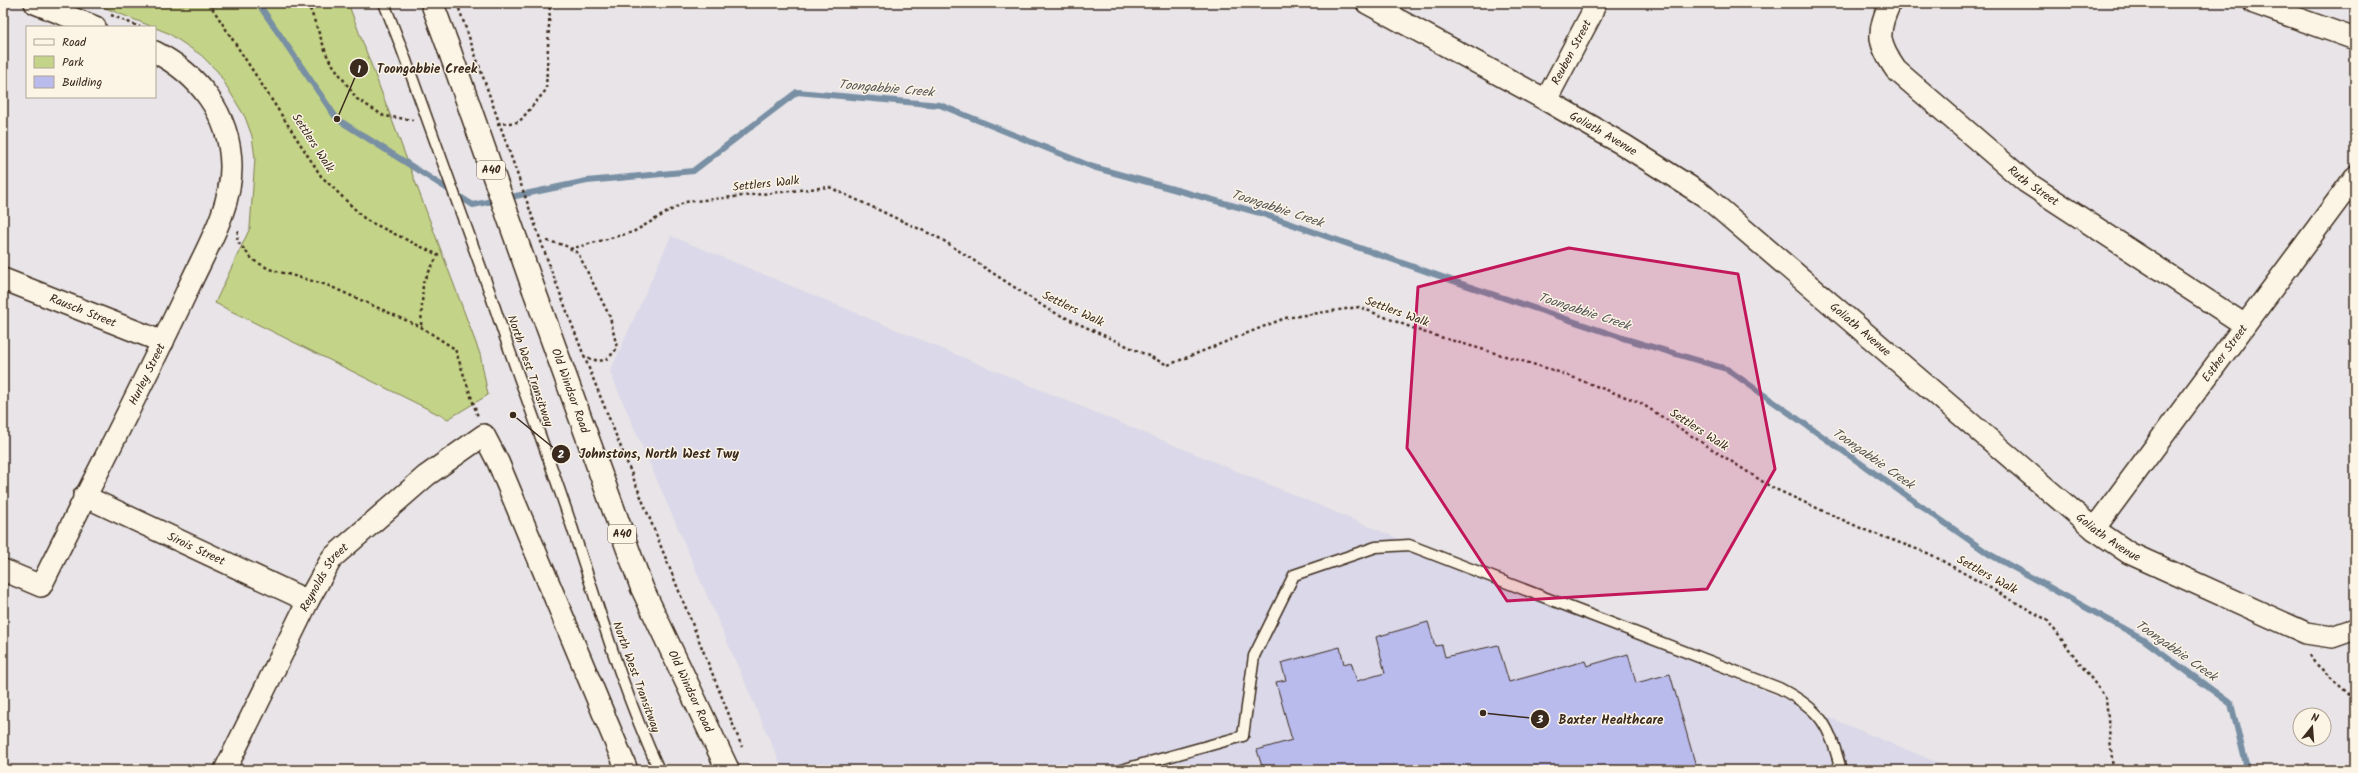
<svg xmlns="http://www.w3.org/2000/svg" width="2358" height="773" font-family="Kalam,sans-serif">
  <rect width="100%" height="100%" fill="#e8e4e7"/>
  <filter id="ink" filterUnits="userSpaceOnUse"><feTurbulence type="fractalNoise" baseFrequency=".025" numOctaves="2"/><feDisplacementMap in="SourceGraphic" scale="8" xChannelSelector="R" yChannelSelector="G"/><feConvolveMatrix kernelMatrix="1 2 1 2 8 2 1 2 1" color-interpolation-filters="sRGB"/></filter>
  <g filter="url(#ink)">
    <path fill="#dad8e9" d="M671,236l1284,534h-1172l-173,-398z"/>
    <path fill="#c3d387" stroke="#7f7e52" d="M93,3h255l132,351 8,41 -40,24 -233,-116 35,-75 5,-70 -3,-22 -7,-19 -27,-45 -17,-17 -33,-22z"/>
    <g fill="none" stroke-linecap="round" stroke-linejoin="round">
      <path stroke="#788fa4" stroke-width="6" d="M258,3l79,116 136,86 114,-24 106,-10 104,-79 143,13 153,62 167,46 205,72 158,53 104,31 262,185 154,85 88,65 15,60 -3,6"/>
    </g>
    <path fill="#b9bbed" stroke="#3b2a1e" d="M1428,622l7,24 7,-1 3,12 53,-12 11,37 76,-21 2,5 41,-12 8,29 34,-9 27,96h-434l-6,-20 35,-10 -16,-58 10,-2 -5,-17 59,-16 4,17 7,-2 6,19 28,-8 -9,-36z"/>
    <g fill="none" stroke-linecap="round" stroke-linejoin="round">
      <g stroke="#3b2a1e" stroke-width="13">
        <path id="lane" d="M384,3l16,41
          M489,290c27,83 59,163 86,246 26,79 49,158 84,234
          M1121,770l122,-34 11,-80 40,-81 82,-28 33,-2 370,143c43,22 50,37 62,82"/>
      </g>
      <g stroke="#3b2a1e" stroke-width="24">
        <g id="street">
          <path d="M35,3l60,24"/>
          <path id="s1" d="M1367,3l179,97 78,45 82,52 388,332 35,24 177,80 26,4 23,-8"/>
          <path id="s2" d="M1890,3c-14,30 -12,41 6,67l130,112 219,143"/>
          <path d="M2254,3l101,36"/>
          <path id="s3" d="M1546,100l45,-85 4,-12"/>
          <path id="s4" d="M3,279l160,63"/>
          <path id="s5" d="M84,496l224,105"/>
          <path id="s6" d="M2094,529l261,-352"/>
          <path id="s7" d="M3,570l38,16c48,-98 99,-195 145,-293 18,-41 46,-83 45,-128 -1,-51 -33,-91 -76,-113"/>
          <path id="s8" d="M225,770l83,-169 24,-43 94,-82 58,-41 14,27 129,308"/>
        </g>
      </g>
      <g stroke="#3b2a1e" stroke-width="25">
        <g id="highway">
          <path d="M432,3l17,46"/>
          <path id="s9" d="M534,290l108,298 86,182"/>
        </g>
      </g>
      <path stroke="#3b2a1e" stroke-width="2.5" stroke-dasharray="3 3" stroke-linecap="butt" d="M209,3l112,173 45,44 72,35 -15,28 -2,44
        M308,3l20,55 29,41 27,17 29,4
        M111,15l29,12
        M497,124l22,-2 27,-32 4,-87
        M238,231l-1,10 16,19 16,9 58,16 94,42 34,22 23,68
        M547,241l17,4 14,8 32,64 7,31c-11,15 -17,15 -33,8l-34,-89
        M570,249l63,-17 52,-30 144,-15 112,52 108,71 119,55 117,-47 74,-11 64,25 130,38 86,32 132,85 94,43 65,24 117,66 59,78 7,72
        M584,356l158,391
        M2310,655l4,7 41,38
        M749,765l2,5"/>
      <use href="#lane" stroke="#fcf5e5" stroke-width="10"/>
      <use href="#street" stroke="#fcf5e5" stroke-width="21"/>
      <use href="#highway" stroke="#fcf5e5" stroke-width="22"/>
      <g stroke="#3b2a1e" stroke-width="13" stroke-linecap="butt">
        <path id="lane-bridge" d="M400,44l89,246"/>
      </g>
      <g stroke="#3b2a1e" stroke-width="25" stroke-linecap="butt">
        <path id="highway-bridge" d="M449,49l85,241"/>
      </g>
      <path stroke="#3b2a1e" stroke-width="2.5" stroke-dasharray="3 3" stroke-linecap="butt" d="M457,3l93,264"/>
      <use href="#lane-bridge" stroke="#fcf5e5" stroke-width="10"/>
      <use href="#highway-bridge" stroke="#fcf5e5" stroke-width="22"/>
    </g>
  </g>
  <path fill="#c2185b" fill-opacity="0.2" stroke="#c2185b" stroke-width="3" stroke-linejoin="round" d="M1569,248l169,26 37,195 -68,120 -200,12 -100,-153 11,-161z"/>
  <g text-anchor="middle" dominant-baseline="central" stroke-width="3" stroke-linejoin="round" paint-order="stroke">
    <g fill="#fcf5e5" stroke="#75675a" stroke-width="1">
      <rect x="477" y="161" width="28" height="18" rx="3"/>
      <rect x="608" y="525" width="28" height="18" rx="3"/>
    </g>
    <g font-size="11" font-weight="bold" fill="#3b2a1e">
      <text x="491" y="170">A40</text>
      <text x="622" y="534">A40</text>
    </g>
    <g font-size="12" fill="#3b2a1e" stroke="#fcf5e5">
      <text stroke="none"><textPath href="#s3" startOffset="54">Reuben Street</textPath></text>
      <text stroke="none"><textPath href="#s1" startOffset="270">Goliath Avenue</textPath></text>
      <text transform="translate(313 143) rotate(57)">Settlers Walk</text>
      <text transform="translate(766 184) rotate(-6)">Settlers Walk</text>
      <text stroke="none"><textPath href="#s2" startOffset="252">Ruth Street</textPath></text>
      <text transform="translate(1073 309) rotate(26)">Settlers Walk</text>
      <text stroke="none"><textPath href="#s4" startOffset="86">Rausch Street</textPath></text>
      <text transform="translate(1397 312) rotate(20)">Settlers Walk</text>
      <text stroke="none"><textPath href="#s1" startOffset="594">Goliath Avenue</textPath></text>
      <text stroke="none"><textPath href="#s6" startOffset="219">Esther Street</textPath></text>
      <text transform="translate(530 371) rotate(71)">North West Transitway</text>
      <text stroke="none"><textPath href="#s7" startOffset="278">Hurley Street</textPath></text>
      <text stroke="none"><textPath href="#s9" startOffset="107">Old Windsor Road</textPath></text>
      <text transform="translate(1699 430) rotate(33)">Settlers Walk</text>
      <text stroke="none"><textPath href="#s1" startOffset="918">Goliath Avenue</textPath></text>
      <text stroke="none"><textPath href="#s5" startOffset="124">Sirois Street</textPath></text>
      <text transform="translate(1987 575) rotate(29)">Settlers Walk</text>
      <text stroke="none"><textPath href="#s8" startOffset="217">Reynolds Street</textPath></text>
      <text transform="translate(636 677) rotate(70)">North West Transitway</text>
      <text stroke="none"><textPath href="#s9" startOffset="431">Old Windsor Road</textPath></text>
    </g>
    <g font-size="13" font-style="italic" fill="#545456" stroke="#fcf5e5">
      <text transform="translate(886 89) rotate(5)">Toongabbie Creek</text>
      <text transform="translate(1277 209) rotate(18)">Toongabbie Creek</text>
      <text transform="translate(1584 312) rotate(18)">Toongabbie Creek</text>
      <text transform="translate(1873 459) rotate(35)">Toongabbie Creek</text>
      <text transform="translate(2176 651) rotate(35)">Toongabbie Creek</text>
    </g>
  </g>
  <path fill="none" stroke="#3b2a1e" stroke-width="1.5" d="M337 119L359 68M513 415L561 454M1483 713L1540 719"/>
  <g fill="#3b2a1e" stroke="#fcf5e5" stroke-width="1.5">
    <circle cx="337" cy="119" r="4"/>
    <circle cx="513" cy="415" r="4"/>
    <circle cx="1483" cy="713" r="4"/>
    <circle cx="359" cy="68" r="10"/>
    <circle cx="561" cy="454" r="10"/>
    <circle cx="1540" cy="719" r="10"/>
  </g>
  <g font-size="12" text-anchor="middle" font-weight="bold" fill="#fff">
    <text x="359" y="73">1</text>
    <text x="561" y="458">2</text>
    <text x="1540" y="723">3</text>
  </g>
  <g font-size="13" text-anchor="middle" font-weight="bold" fill="#3b2a1e" stroke="#fcf5e5" stroke-width="3" stroke-linejoin="round" paint-order="stroke">
    <text x="427" y="73">Toongabbie Creek</text>
    <text x="659" y="458">Johnstons, North West Twy</text>
    <text x="1611" y="724">Baxter Healthcare</text>
  </g>
  <rect width="2358" height="773" fill="none" stroke="#fcf5e5" stroke-width="16"/>
  <rect x="8" y="8" width="2342" height="757" fill="none" stroke="#3b2a1e" stroke-width="1.5" filter="url(#ink)"/>
  <rect x="26" y="26" width="130" height="72" fill="#fcf5e5" stroke="#afa495"/>
  <rect x="34" y="39" width="20" height="6" fill="#fcf5e5" stroke="#afa495"/>
  <text x="62" y="46" font-size="12" fill="#3b2a1e">Road</text>
  <rect x="34" y="56" width="20" height="12" fill="#c3d387" stroke="#afa495"/>
  <text x="62" y="66" font-size="12" fill="#3b2a1e">Park</text>
  <rect x="34" y="76" width="20" height="12" fill="#b9bbed" stroke="#afa495"/>
  <text x="62" y="86" font-size="12" fill="#3b2a1e">Building</text>
  <g transform="translate(2312 727) rotate(17)"><circle r="19" fill="#fcf5e5" stroke="#afa495"/>
  <path d="M0-3L7 15L0 10L-7 15Z" fill="#3b2a1e"/>
  <text y="-6" font-size="11" font-weight="bold" text-anchor="middle" fill="#3b2a1e">N</text>
  </g>
</svg>
